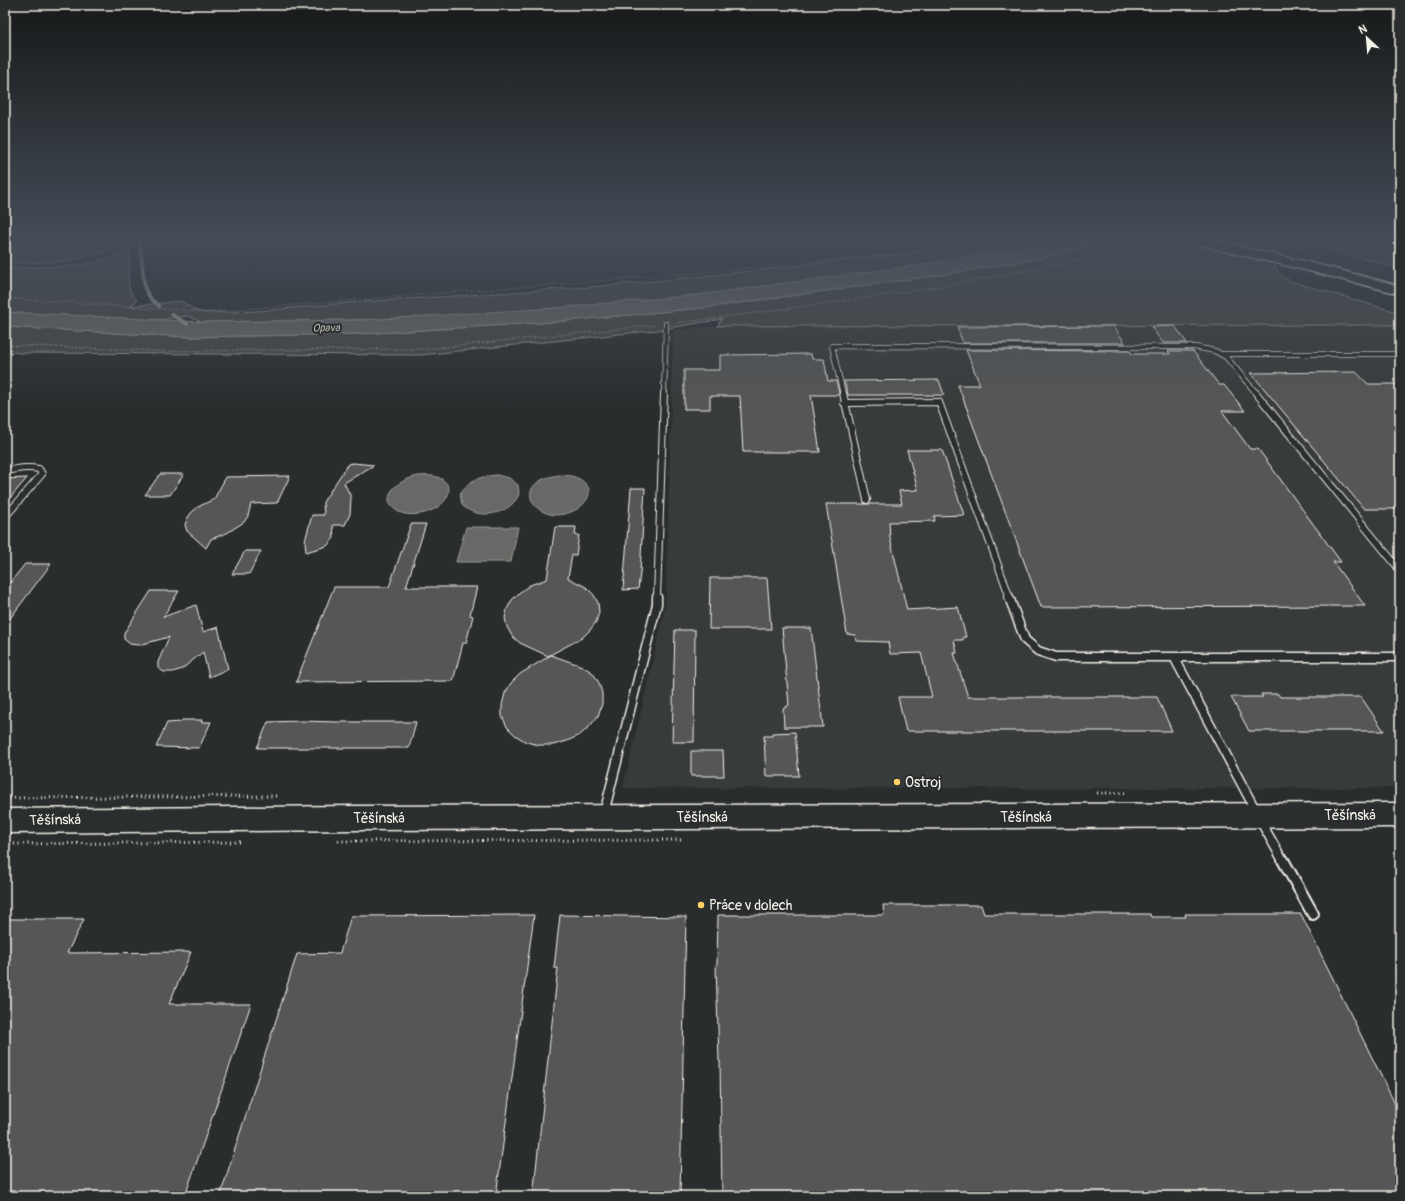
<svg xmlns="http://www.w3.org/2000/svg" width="1405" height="1201" font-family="Pangolin,sans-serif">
  <rect width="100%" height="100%" fill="#2a2d2e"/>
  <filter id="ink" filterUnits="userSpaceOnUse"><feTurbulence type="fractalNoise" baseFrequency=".025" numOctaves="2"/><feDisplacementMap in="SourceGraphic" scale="8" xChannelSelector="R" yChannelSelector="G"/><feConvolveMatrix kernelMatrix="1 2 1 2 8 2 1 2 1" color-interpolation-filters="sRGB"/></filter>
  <g filter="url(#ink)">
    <path fill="#373a3a" d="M1400,325v463h-777l40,-170 3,-24 7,-264 44,-4z"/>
    <path fill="#444645" stroke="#9c9c96" d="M5,237h109l-1,11c-36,16 -69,14 -108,15z
      M1014,237h58l-33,8 -76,14 -175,25 -74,10 -138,13 -181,12 -114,2 -80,1 -13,-6 -29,4 -154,-8v-44l72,-2 27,-6 26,-9c0,16 -7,38 7,49l-6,6 50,-5 17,11 8,1 52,-2 90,-8 256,-17 111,-11 240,-27z
      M1121,237h279v32c-25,-7 -99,-32 -119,-20 -5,3 -6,9 -7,14l4,10 12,8 110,32v12l-683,1 5,-7 -64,11 -237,25 -400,-2 -16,-2v-24l185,10 169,-3 196,-12 148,-14 238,-33 101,-17z"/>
    <path fill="#676866" stroke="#9f9f9a" d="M1067,237h54l-79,21 -101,17 -238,33 -148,14 -196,12 -169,3 -185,-10v-15l198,10 162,-2 190,-12 142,-13 232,-31 97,-17z
      M497,475l12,3 9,7 1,9c-8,21 -42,27 -57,11l-2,-11c7,-14 22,-18 37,-19z
      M559,475c12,0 24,2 30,14 1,8 -3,13 -9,18 -38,27 -78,-24 -21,-32z
      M418,476c12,-1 26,-1 31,12 1,25 -50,38 -60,14 -1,-16 16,-23 29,-26z
      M466,527h52l-7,35h-55z"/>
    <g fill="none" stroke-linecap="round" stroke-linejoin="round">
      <path stroke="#9f9f9a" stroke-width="3.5" d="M139,237l6,52 6,10 8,7
        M171,314l16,10"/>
    </g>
    <path fill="#555756" stroke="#f4f1e8" d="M1114,326l11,17h-162l-6,-16z
      M1175,326l12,17h-24l-12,-16z
      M966,350l164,1 2,3h38l-2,-3h25l26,34h5l21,26h-23l28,38h8l83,113h-8l32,44 -324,1 -83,-222h22z
      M811,354l1,5h12l4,22h8l3,11v3h-28l9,57h-77l-3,-56h-30v13h-26v-39h36v-15z
      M1356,372l12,12h32v125h-36l-113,-136z
      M939,380l5,15h-96l-4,-14z
      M907,450h35l22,65 -30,1 1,5 -46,1 1,16 17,72 51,-3 8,30h-3v3h-9l3,13h-3l14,44h189l15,34h-266l-8,-34h34l-11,-44 -31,1 -2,-12 -32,-1 -1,-6 -8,-1 -21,-130h76l-3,-13 19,-1z
      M353,463l21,2 -30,18 7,14 -1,17 -5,11h-12l1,13 -7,8 -21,6 -1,-11 7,-26h12l-1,-13 25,-38z
      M160,474h24l-14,21h-25z
      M290,476l-13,27 -26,1 -3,12 -4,6 -17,11 -16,6 -5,9 -19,-17 -2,-6 2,-6 4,-6 7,-6 16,-8 12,-22z
      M27,478l-22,26v-25z
      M631,488h14l-5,85 -2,16 -15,1z
      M411,524h15l-20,63h71l-7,28 3,1 -7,27h-3l-10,38 -157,1 38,-95h55z
      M555,527h21l-1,8h4l-3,20h-4l-4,23 18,9 8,8 4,8 1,9 -3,10 -6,8 -8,8 -34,18 -28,-13 -8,-7 -5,-9 -2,-9 2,-9 5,-9 8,-8 10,-7 17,-6z
      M245,551h16l-12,23h-17z
      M25,564h26l-46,61v-36z
      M710,578h57l4,51h-62z
      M151,591h28l-16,26 33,-12 7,27 15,-5 10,42 -19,8 -6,-25 -21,17 -9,3h-9l-6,-4v-6l11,-25 -30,8 -9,-1 -6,-5v-6z
      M782,628h29l12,99h-39l-1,-18 6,-4z
      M675,630h20l-1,112h-22z
      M551,655l31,11 11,7 6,10 3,10v11l-4,12 -8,10 -10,9 -13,6 -14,4h-14l-13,-3 -11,-7 -8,-8 -5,-11v-11l3,-12 6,-10 9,-9z
      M1261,694h17l2,3h81l23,34h-135l-18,-34h32z
      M182,720h20l-1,2h10l-12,26 -43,-1 11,-24 14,-1z
      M302,721l35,1h79l-7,26h-152l11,-26z
      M795,732l4,44h-33l-2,-40h8v-3z
      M691,751h32l1,25h-33z
      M883,905h98l3,9h166l1,3h35l-1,-3h116l99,200v82h-678l-2,-135h-1l-3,-96h1l1,-50h166z
      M534,915l-38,281h-276l77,-242 43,-1 11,-37z
      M560,915l126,2 -6,279h-147l25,-228h-4z
      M5,919h79l-17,34 124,-1 -22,52h82l-66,192h-180z"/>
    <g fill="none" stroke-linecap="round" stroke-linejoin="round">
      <g stroke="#f4f1e8" stroke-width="6">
        <path id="lane-far3" d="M1223,354h177
          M664,394l2,-70
          M843,394l-11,-48 363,1 20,4 11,6 31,37"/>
      </g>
      <g stroke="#f4f1e8" stroke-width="8">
        <path id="lane-far2" d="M843,393l24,107
          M1256,393l144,177
          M844,403l95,-1 71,196
          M5,472c12,-4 22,-5 34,-3l3,5 -37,43
          M657,598l7,-205"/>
      </g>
      <g stroke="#f4f1e8" stroke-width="11">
        <path id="lane-far1" d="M1009,597l16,43 13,11 18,6h118
          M1256,811l-82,-154h226
          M604,813l53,-209v-7
          M1260,820l23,41"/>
      </g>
      <g stroke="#f4f1e8" stroke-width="14">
        <path id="lane" d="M1283,860l30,54"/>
      </g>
      <g stroke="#f4f1e8" stroke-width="3">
        <path id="secondary" d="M1400,803v24l-1046,3 -349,3v-24l349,-3z"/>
      </g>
      <g stroke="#f4f1e8" stroke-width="3">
        <path id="primary" d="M1177,237h22l113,26 88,23v8l-91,-23 -130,-31z"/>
      </g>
      <path stroke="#f4f1e8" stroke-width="1.5" stroke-dasharray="0.5 2" stroke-linecap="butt" d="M5,298l201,14 487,-39 194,-18 109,-18
        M677,323c107,-14 215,-27 321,-47 52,-10 105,-19 155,-39
        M5,345l156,6 265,-2 230,-24"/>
      <path stroke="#f4f1e8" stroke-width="3" stroke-dasharray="1 3.5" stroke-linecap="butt" d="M1097,793h29
        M5,798l273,-2
        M338,841l344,-1
        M5,844l236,-2"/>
      <use href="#lane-far3" stroke="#2a2d2e" stroke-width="4.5"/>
      <use href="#lane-far2" stroke="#2a2d2e" stroke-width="6"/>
      <use href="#lane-far1" stroke="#2a2d2e" stroke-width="8"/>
      <use href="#lane" stroke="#2a2d2e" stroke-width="10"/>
      <use href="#secondary" fill="#2a2d2e" fill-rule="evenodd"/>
      <use href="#primary" fill="#2a2d2e" fill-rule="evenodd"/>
    </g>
  </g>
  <linearGradient id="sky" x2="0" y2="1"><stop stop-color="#171919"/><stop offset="0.59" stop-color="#444c57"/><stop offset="1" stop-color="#444c57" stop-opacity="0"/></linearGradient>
  <rect width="1405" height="405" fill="url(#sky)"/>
  <g fill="#ffd166" stroke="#2a2d2e" stroke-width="1.5">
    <circle cx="897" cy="782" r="4"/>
    <circle cx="701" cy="905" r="4"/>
  </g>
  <g text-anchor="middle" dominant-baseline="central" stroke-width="4" stroke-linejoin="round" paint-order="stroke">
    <g font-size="11" font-style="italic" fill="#b5b3ae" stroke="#2a2d2e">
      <text transform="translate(326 328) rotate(-1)">Opava</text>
    </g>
    <g font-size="14" fill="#f4f1e8" stroke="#2a2d2e" text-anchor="start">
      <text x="905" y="782">Ostroj</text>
      <text x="709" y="905">Práce v dolech</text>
    </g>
    <g font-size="14" fill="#f4f1e8" stroke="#2a2d2e">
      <text x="1350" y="815">Těšínská</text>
      <text x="702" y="817">Těšínská</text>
      <text x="1026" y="817">Těšínská</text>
      <text x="379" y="818">Těšínská</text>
      <text transform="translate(55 820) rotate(-1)">Těšínská</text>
    </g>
  </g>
  <rect width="1405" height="1201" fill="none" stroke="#2a2d2e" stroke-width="20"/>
  <rect x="10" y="10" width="1385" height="1181" fill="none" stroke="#f4f1e8" stroke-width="1.5" filter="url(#ink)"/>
  <g transform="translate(1367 38) rotate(334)" stroke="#2a2d2e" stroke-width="3" paint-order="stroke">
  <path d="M0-3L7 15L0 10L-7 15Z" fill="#f4f1e8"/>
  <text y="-6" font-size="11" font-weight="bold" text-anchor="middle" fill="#f4f1e8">N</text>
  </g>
</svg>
